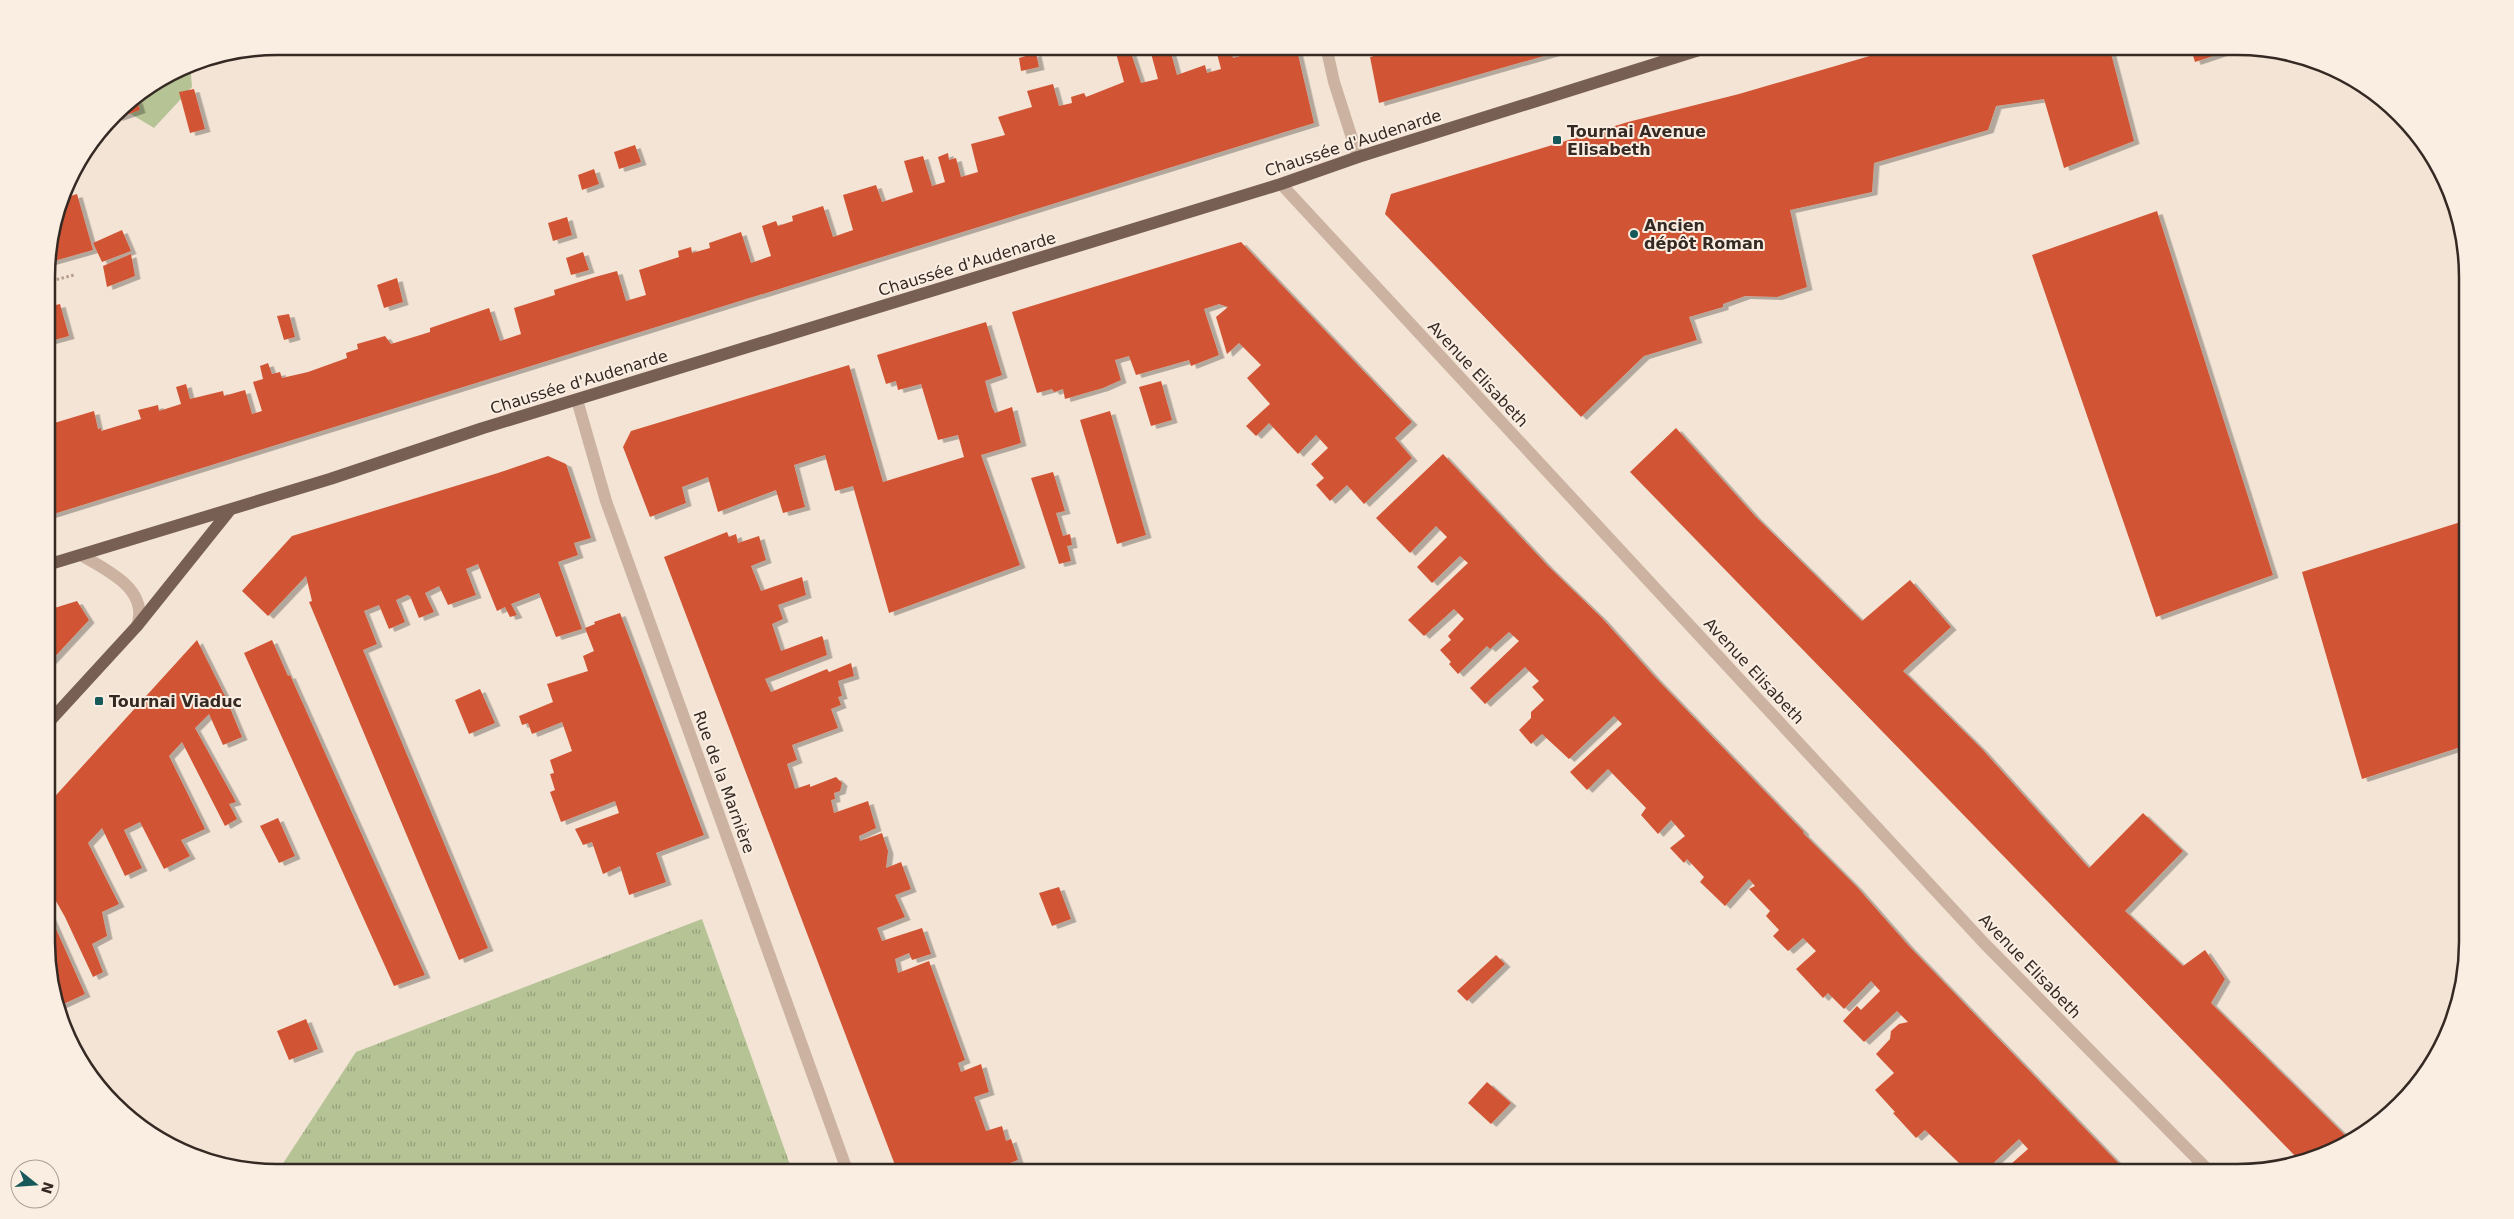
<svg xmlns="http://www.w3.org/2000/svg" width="2514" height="1219" font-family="'DejaVu Sans',sans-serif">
  <defs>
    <pattern id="park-tufts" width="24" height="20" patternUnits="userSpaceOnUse" patternTransform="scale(1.25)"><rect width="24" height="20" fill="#b5c395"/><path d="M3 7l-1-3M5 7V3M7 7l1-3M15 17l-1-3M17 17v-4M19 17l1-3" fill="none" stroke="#949e79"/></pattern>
    <filter id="shadow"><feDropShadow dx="5.5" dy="3" stdDeviation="0" flood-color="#0004"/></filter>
  </defs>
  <rect width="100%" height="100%" fill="#f3e4d5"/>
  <path fill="#b5c395" d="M190,63l2,24 -38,41 -33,-20z"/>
  <path fill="url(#park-tufts)" d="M702,919l91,254h-494l-17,-8 74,-113z"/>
  <path fill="#d15535" filter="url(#shadow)" d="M1114,46h26l-10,4 11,33 17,-4 -9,-33h20l8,29 28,-10 2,8 14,-4 -6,-23h15l3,12 10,-3 -2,-6 8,-3h47l18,77 -1267,393v-102l4,10 43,-13 4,18 3,-1v3l40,-12 -3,-9 20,-5 1,6 22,-7 -5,-17 10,-3 4,15 33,-8 1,5 21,-6 7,24 10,-3 -9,-29 10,-3 -3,-13 8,-3 4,11 8,-2 2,6 26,-6 39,-14 -1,-5 12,-4 -1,-5 28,-8 6,8 39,-12v-4l59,-20 11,33 21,-7 -7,-26 41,-13 -1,-5 41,-13 22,-6 9,30 20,-6 -7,-25 40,-13 -1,-6 13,-4 1,6 18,-5 -1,-5 32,-11 10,31 20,-7 -9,-30 14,-5 2,5 15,-5 -1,-5 31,-10 10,31 20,-7 -10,-35 33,-10 6,17 31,-10 -9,-31 19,-5 9,30 13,-4 -7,-25 10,-4 1,7 7,-2 5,19 17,-5 -7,-28 34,-9 -7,-18 34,-10 -5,-16 26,-7 6,22 13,-3 -1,-6 13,-4 2,4 38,-15z
    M1397,46h182l-200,57 -9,-46 28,-7z
    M1904,46h205l25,95 -70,27 -20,-69 -48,7 -8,24 -114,33 -2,29 -82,18 17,77 -30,10 -32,-1 -22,8v3l-34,10 8,23 -53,16 -63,61 -196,-203 6,-20 237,-72 111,-28z
    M2190,46h47l3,1 -45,15z
    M1036,53l3,14 -18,4 -2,-13z
    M194,89l11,40 -15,4 -11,-41z
    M137,100l3,10 -23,8 -1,-3 7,-10z
    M635,145l6,17 -22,7 -5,-17z
    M594,169l5,15 -17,6 -4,-15z
    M77,194l16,56 -46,13 17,-65z
    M2157,211l116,364 -117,42 -124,-362z
    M567,217l5,18 -19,6 -5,-18z
    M122,230l9,21 -29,11 -9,-19z
    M1241,242l171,180 -17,16 17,20 -48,46 -17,-19 -17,16 -14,-16 8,-7 -13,-14 17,-16 -12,-13 -18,19 -29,-31 -13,13 -10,-10 24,-22 -23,-26 14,-13 -22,-22 -12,11 -11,-37 12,-10 -9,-3 -15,5 15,46 -28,11 -2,-6 -53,15 -7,-19 -14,4 6,20 -18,8 -38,11 -2,-10 -9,3 -2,-3 -15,4 -25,-81z
    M583,252l6,18 -18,5 -5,-17z
    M131,254l4,22 -28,11 -4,-21z
    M397,278l6,24 -19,6 -7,-23z
    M60,304l9,32 -22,6v-35z
    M289,314l6,23 -11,3 -7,-24z
    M986,322l16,53 -17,6 7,26 3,6 17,-6 9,36 -40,12 39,110 -131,48 -36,-127 -18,5 -10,-36 -31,10 11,42 -22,6 -7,-23 -58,22 -10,-35 -26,10 4,16 -36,14 -27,-70 8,-16 218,-66 34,117 81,-25 -6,-22 -20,5 -17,-56 -23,6 -2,-9 -10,3 -9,-29z
    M1161,381l11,39 -21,6 -12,-39z
    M1110,411l36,124 -29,9 -37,-124z
    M1676,428l79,88 107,105 48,-41 41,47 -48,44 79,78 107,119 54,-55 40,38 -58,60 58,55 22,-16 20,29 -14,24 140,138 -39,19 -11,2 -671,-690z
    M1443,454l105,112 54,52 52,58 150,156 -1,1 54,54 51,58 219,227h-125l26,-23 -9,-10 -35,33h-31l8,-7 -36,-35 -9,8 -23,-25 2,-1 -20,-22 19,-17 -18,-19 14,-15 1,-8 8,-7 9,-2 -11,-11 -33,31 -21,-21 14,-15 4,4 19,-19 -9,-10 -27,28 -16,-16 -5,5 -27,-29 20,-18 -13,-13 -15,13 -15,-15 6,-6 -13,-14 4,-5 -21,-22 6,-3 -6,-7 -24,27 -25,-24 4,-5 -17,-18 -3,4 -14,-15 15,-12 -14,-16 -13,14 -17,-19 5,-7 -38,-39 -21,21 -17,-18 52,-48 -8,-8 -45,43 -27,-25 -11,10 -12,-14 12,-12v-6l13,-12 -12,-13 7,-6 -14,-14 -40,37 -15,-16 49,-47 -10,-9 -19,17 -3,-3 -29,28 -9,-10 2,-2 -11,-12 11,-10 -3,-4 16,-17 -10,-10 -30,27 -16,-16 60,-57 -8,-7 -28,27 -15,-16 30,-30 -11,-11 -26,27 -34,-35z
    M548,456l18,8 25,74 -17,5 4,12 -20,7 24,67 -26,8 -17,-44 -28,11 6,11 -7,2 -5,-10 -8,4 -19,-47 -12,5 10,26 -28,10 -9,-19 -14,7 9,19 -15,6 -9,-22 -3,-1 -11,5 9,22 -16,7 -10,-24 -15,6 13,33 -14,6 125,298 -29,12 -150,-358 3,-1 -6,-25 -38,40 -26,-25 50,-55 206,-63z
    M1053,472l12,39 -9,2 7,23 7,-2 2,11 -5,1 4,15 -12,3 -28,-86z
    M2467,520v225l-105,34 -60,-207z
    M727,532l2,5 7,-3 2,9 21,-7 7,24 -15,6 10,25 41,-14 4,18 -28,10 5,14 -11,5 9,27 41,-15 1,2 4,17 -62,24 6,13 39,-16 17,-7 2,3 22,-9 3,13 -16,5 4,15 -4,1 3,8 -10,4 7,19 -46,17 5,15 -10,4 8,25 15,-5v3l26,-10 6,6 -2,8 -6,2 1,6 -4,1 3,13 34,-12 8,27 -17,8 1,5 22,-8 6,18 -2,17 15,-6 10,27 -16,6 10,22 -28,11 5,13 40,-13 9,26 -19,6 -3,-7 -14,6 3,14 31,-12 36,99 -7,3 3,9 20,-8 8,28 -15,5 12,34 16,-5 4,15 5,-2 7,21 -34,13h-86l-234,-616z
    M77,601l12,19 -41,44v-54z
    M620,613l84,222 -48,18 10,29 -37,13 -9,-29 -17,8 -11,-32 -9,3 -8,-16 44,-16 -4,-12 -54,21 -11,-30 5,-2 -5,-16 4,-1 -4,-13 22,-9 -10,-29 -30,12 -4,-11 -6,2 -3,-9 34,-14 -6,-18 41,-13 -5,-15 11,-5 -9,-23 10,-4 -1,-2z
    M197,640l28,56 17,41 -19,8 -14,-31 -14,14 41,74 -7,2 8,15 -12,7 -43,-84 -13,14 36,73 -24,11 9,16 -26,13 -24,-47 -16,8 18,38 -17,8 -23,-48 -14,15 31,61 -17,8 5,24 -15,8 11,28 -10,5 -28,-60 -17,-30v-83z
    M272,640l16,36 2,-1 135,300 -31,11 -150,-333z
    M480,689l15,34 -26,11 -14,-34z
    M278,818l17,38 -16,7 -19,-37z
    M1059,887l12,32 -19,7 -13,-33z
    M48,911l37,83 -28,13 -9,-34z
    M1496,955l9,9 -38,37 -10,-10z
    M306,1019l12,30 -29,11 -12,-29z
    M1487,1082l24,21 -20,21 -23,-21z"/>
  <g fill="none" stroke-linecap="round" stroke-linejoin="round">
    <path stroke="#b79c8b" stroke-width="3" stroke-dasharray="2.5 2.5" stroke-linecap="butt" d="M47,282l27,-7"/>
    <path stroke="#ccb3a1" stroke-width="12" d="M1326,46l8,36 24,75
      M1281,184l703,759 226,229
      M577,400l29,101 242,672"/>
    <path stroke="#ccb3a1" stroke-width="12" d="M81,555c25,15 69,34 56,71"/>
    <path stroke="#785f54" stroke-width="12" d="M47,565l283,-86 153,-51 798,-244 77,-27 354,-111
      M48,723l89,-97 93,-116"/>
  </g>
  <g fill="#17585a" stroke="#faeee2" stroke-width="2">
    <rect x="1552" y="135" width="10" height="10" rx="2.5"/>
    <circle cx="1634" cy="234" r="5"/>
    <rect x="94" y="696" width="10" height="10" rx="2.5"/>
  </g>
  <g text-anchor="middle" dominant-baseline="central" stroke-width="4" stroke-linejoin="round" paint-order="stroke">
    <g font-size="16" font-weight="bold" fill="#352924" stroke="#faeee2" text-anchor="start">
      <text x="1567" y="131">Tournai Avenue<tspan x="1567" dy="18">Elisabeth</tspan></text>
      <text x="1644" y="225">Ancien<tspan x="1644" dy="18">dépôt Roman</tspan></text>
      <text x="109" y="701">Tournai Viaduc</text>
    </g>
    <g font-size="16" fill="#352924" stroke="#faeee2">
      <text transform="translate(1353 143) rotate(-18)">Chaussée d'Audenarde</text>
      <text transform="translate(967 264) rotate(-17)">Chaussée d'Audenarde</text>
      <text transform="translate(1478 374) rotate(47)">Avenue Elisabeth</text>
      <text transform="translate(579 382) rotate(-17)">Chaussée d'Audenarde</text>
      <text transform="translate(1754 671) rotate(47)">Avenue Elisabeth</text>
      <text transform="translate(724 782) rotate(70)">Rue de la Marnière</text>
      <text transform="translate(2030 966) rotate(46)">Avenue Elisabeth</text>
    </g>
  </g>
  <path d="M0 0H2514V1219H0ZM277 55H2237A222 222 0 0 1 2459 277V942A222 222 0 0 1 2237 1164H277A222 222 0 0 1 55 942V277A222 222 0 0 1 277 55Z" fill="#faeee2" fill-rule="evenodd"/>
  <path fill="none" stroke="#352924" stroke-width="2.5" d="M277 55H2237A222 222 0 0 1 2459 277V942A222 222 0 0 1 2237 1164H277A222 222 0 0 1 55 942V277A222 222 0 0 1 277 55Z"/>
  <g transform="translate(35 1184) rotate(107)"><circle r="24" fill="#faeee2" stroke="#ab9f96"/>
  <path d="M0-4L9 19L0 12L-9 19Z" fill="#17585a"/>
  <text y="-8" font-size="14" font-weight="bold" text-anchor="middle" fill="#352924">N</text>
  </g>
</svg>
